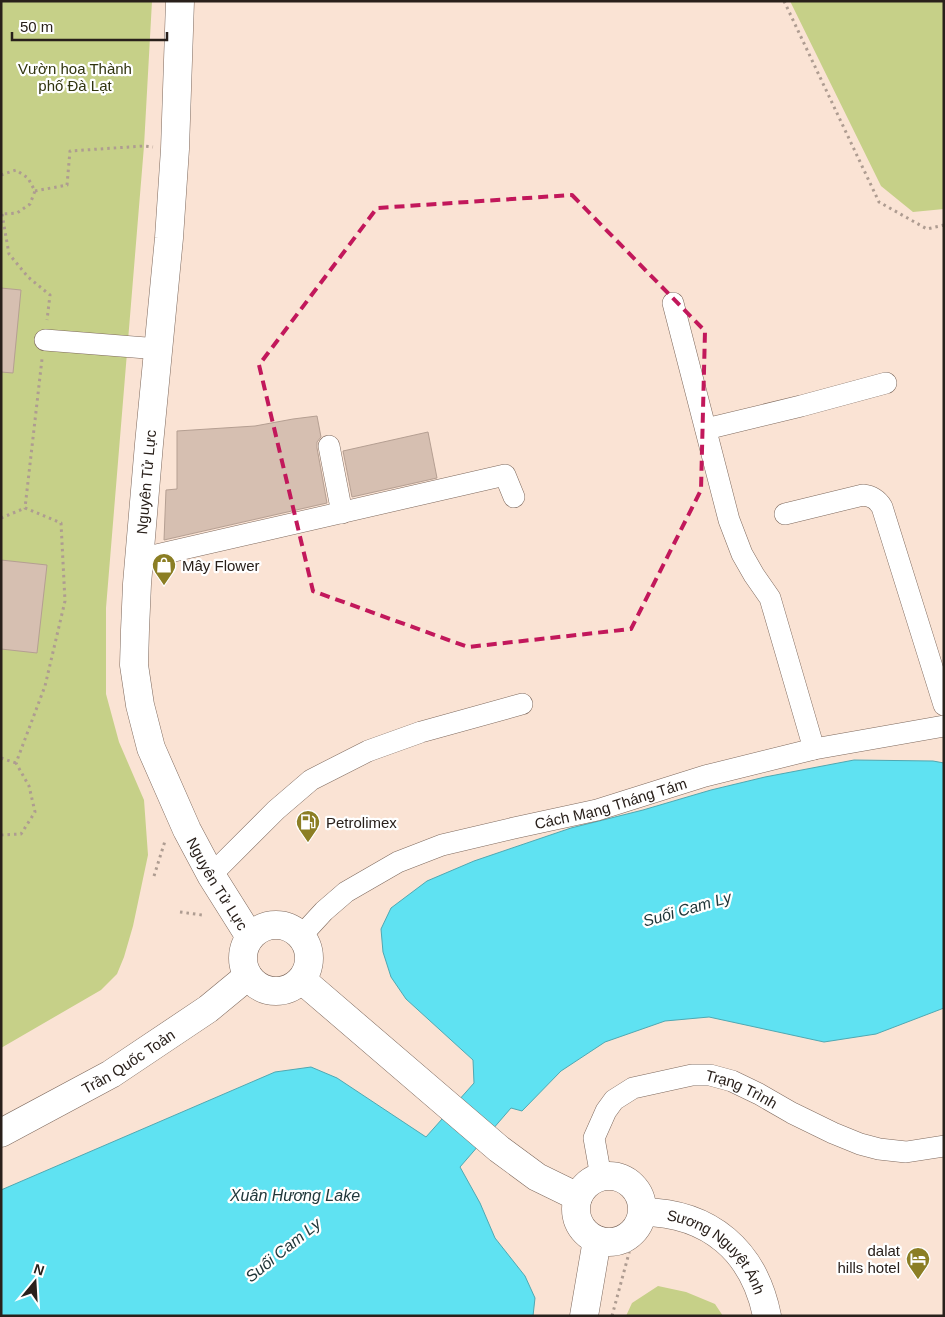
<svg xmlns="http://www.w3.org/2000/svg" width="945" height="1317" font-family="Helvetica,sans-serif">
  <rect width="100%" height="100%" fill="#fae3d4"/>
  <path fill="#c6d088" d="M1,1h151l-8,145 -38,462v86l13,48 25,58 4,55 -15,71 -9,31 -7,17 -16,16 -100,58z
    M790,1h154v208l-31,3 -32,-26z
    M658,1286l28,6 29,12 8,12h-97l6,-13z"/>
  <path fill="#5fe2f2" stroke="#4fa8b2" d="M854,760l79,1 11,2v245l-68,26 -52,8 -115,-25 -44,4 -60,21 -44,29 -39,40 -11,-3 -51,59 20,36 15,35 30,38 10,22 -2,18h-532v-126l274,-118 36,-5 26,11 89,59 48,-54 -1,-23 -67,-61 -15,-22 -8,-25 -2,-23 10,-21 36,-27 47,-20 97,-33 72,-18 68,-20 54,-13z"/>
  <path fill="#d6bfb1" stroke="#b59f92" d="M1,288l20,2 -8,83 -12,-1z
    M317,416l4,21 -4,5v6l10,55 -163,37 2,-50 11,-1v-58l78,-5 38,-7z
    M428,432l9,46 -85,19 -9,-46z
    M1,560l46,5 -10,88 -36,-4z"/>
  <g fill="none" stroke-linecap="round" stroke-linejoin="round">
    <g stroke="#7e695d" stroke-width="22">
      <g id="minor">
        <path d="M673,303l56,217 13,34 12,21 16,23 44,151"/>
        <path d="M45,340l114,9"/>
        <path d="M706,429l95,-23 85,-23"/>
        <path d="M329,446l13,67"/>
        <path d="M785,514l78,-19c9,1 14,4 19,12l62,198"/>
        <path d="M139,559l366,-84 9,22"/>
        <path d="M211,875l65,-65 35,-30 57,-29 53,-19 101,-28"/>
        <path id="s1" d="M301,936l23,-25 22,-19 52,-30 44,-17 72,-17 83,-18 108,-34 109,-27 130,-23"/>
        <path id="s2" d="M601,1177l-7,-39 12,-27 8,-11 19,-12 59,-13h18l22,6 27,13 33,19 41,20 27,11 19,5 27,3 38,-6"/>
      </g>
    </g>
    <g stroke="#7e695d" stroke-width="29">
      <g id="major">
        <path id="s3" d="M180,1l-5,148 -6,89 -20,206 -12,140 -2,46 -1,35 6,40 11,43 36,82 24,45 39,62"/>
        <circle cx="276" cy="958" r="33"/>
        <path d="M302,980l197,169 38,28 41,20"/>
        <path id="s4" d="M1,1133l110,-59 97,-65 40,-33"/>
        <circle cx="609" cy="1209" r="33"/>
        <path id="s5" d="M643,1212c67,1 111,39 124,104"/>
        <path d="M584,1316l13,-76"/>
      </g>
    </g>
    <path stroke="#ae9c91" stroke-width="3" stroke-dasharray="2.5 4" stroke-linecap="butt" d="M784,1l95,201 48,27 17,-4
      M1,175l15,-5 12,8 7,13 -5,13 -13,9 -15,1
      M35,191l32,-6 3,-34 74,-5 9,1
      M2,214l7,40 19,23 22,18 -3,25
      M1,518l24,-10
      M1,758l15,5
      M1,835l20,-1 14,-22 -6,-26 -13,-23 29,-77 20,-85 -4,-78 -36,-15 17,-149
      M154,876l11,-35
      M180,912l22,3
      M612,1316l17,-63 -2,-15"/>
    <use href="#minor" stroke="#fff" stroke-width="21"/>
    <use href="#major" stroke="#fff" stroke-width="28"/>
  </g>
  <path fill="none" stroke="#c2185b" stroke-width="4" stroke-dasharray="10 6" stroke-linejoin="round" d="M572,195l133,136 -4,159 -70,139 -163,18 -155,-56 -54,-226 118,-157z"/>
  <defs>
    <g id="shop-pin" transform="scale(1.25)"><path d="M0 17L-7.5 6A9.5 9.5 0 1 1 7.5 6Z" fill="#8b7e24" stroke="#fff"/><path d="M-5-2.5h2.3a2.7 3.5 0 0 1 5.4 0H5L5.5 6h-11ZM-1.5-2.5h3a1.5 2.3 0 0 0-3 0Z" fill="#fff"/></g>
    <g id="fuel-pin" transform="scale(1.25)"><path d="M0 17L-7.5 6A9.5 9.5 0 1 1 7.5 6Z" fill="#8b7e24" stroke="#fff"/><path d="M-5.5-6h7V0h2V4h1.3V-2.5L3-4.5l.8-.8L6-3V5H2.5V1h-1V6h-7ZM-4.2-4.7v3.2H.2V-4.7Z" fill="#fff"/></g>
    <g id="hotel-pin" transform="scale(1.25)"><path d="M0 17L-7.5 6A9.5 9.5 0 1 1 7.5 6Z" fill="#8b7e24" stroke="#fff"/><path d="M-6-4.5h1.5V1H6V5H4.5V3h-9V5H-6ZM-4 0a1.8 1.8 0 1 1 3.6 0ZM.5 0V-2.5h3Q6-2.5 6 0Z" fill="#fff"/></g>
  </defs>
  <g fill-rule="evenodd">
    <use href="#shop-pin" x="164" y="565"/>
    <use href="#fuel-pin" x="308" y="822"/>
    <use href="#hotel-pin" x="918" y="1259"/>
  </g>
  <g text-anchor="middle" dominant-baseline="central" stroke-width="4.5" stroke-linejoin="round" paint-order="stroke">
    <g font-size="15" fill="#31350f" stroke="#fff">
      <text x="75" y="68">Vườn hoa Thành<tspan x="75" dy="17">phố Đà Lạt</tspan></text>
    </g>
    <g font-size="15" fill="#29201b" stroke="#fff">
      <text transform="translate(146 482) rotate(-85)">Nguyên Tử Lực</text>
      <text stroke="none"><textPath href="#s1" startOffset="344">Cách Mạng Tháng Tám</textPath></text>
      <text stroke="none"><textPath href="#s3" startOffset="902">Nguyên Tử Lực</textPath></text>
      <text stroke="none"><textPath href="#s4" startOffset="146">Trần Quốc Toản</textPath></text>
      <text stroke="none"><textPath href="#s2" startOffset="218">Trạng Trình</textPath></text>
      <text stroke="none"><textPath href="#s5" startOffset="89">Sương Nguyệt Ánh</textPath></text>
    </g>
    <g font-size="15" fill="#29201b" stroke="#fff" text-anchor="start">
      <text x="182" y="565">Mây Flower</text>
      <text x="326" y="822">Petrolimex</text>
      <text x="900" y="1250" text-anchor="end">dalat<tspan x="900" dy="17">hills hotel</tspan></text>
    </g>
    <g font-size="16" font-style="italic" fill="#21373a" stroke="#fff">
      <text transform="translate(687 909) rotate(-16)">Suối Cam Ly</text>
      <text x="295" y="1195">Xuân Hương Lake</text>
      <text transform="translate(283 1250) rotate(-39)">Suối Cam Ly</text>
    </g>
  </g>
  <rect width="945" height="1317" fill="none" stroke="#29201b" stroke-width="5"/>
  <g transform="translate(35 1282) rotate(18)" stroke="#ffffff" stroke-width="4" paint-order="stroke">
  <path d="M0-4L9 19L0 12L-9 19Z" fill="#29201b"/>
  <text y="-8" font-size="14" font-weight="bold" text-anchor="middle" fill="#29201b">N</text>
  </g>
  <path d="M12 32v8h155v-8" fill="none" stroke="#29201b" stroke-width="2.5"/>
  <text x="20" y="32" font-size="15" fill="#29201b" stroke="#ffffff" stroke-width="4" paint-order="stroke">50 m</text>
</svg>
